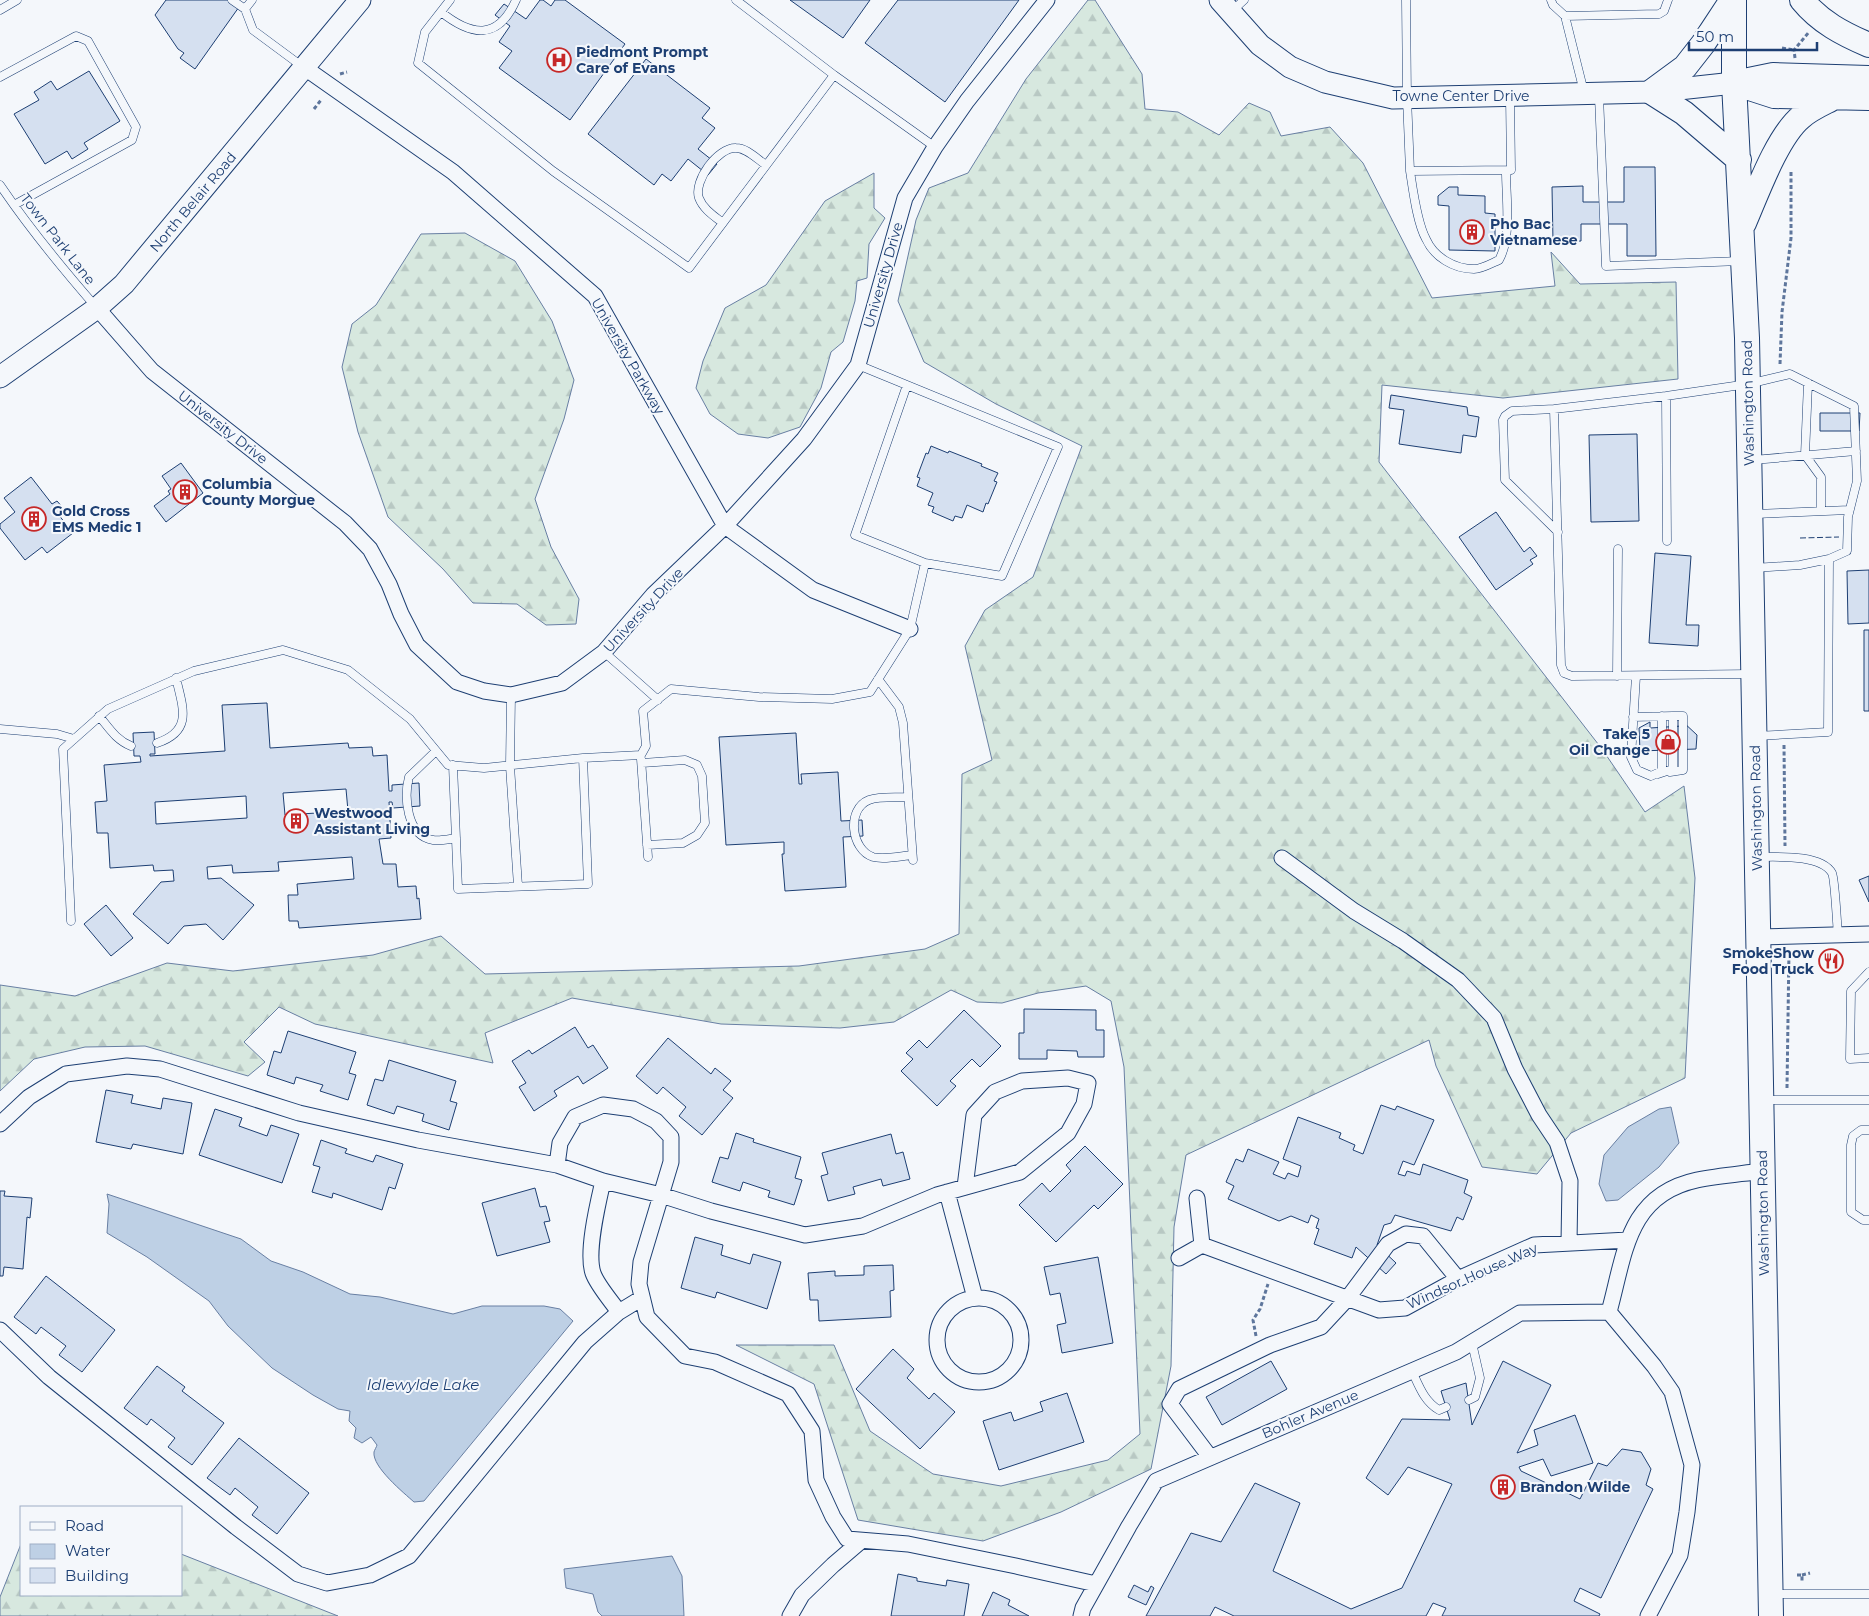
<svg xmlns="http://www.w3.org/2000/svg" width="1869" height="1616" font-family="Montserrat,sans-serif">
  <defs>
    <pattern id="forest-firs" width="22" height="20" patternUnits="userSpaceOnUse" patternTransform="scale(1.25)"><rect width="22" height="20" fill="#d7e8df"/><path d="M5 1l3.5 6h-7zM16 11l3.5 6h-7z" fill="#b8c8c3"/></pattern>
  </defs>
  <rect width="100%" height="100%" fill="#f4f7fb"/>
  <path fill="url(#forest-firs)" stroke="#687fa3" d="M1088,0h7l47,74 3,35 33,3 41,23 30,-32 21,9 11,24 49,-9 33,36 69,135 123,-12 -4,-34 29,32 96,-2 2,97 -175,19 -121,-13 -3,77 223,287 43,63 39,-26 11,92 -10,200 -114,55 -34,41 -55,-7 -46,-101 -7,-26 -243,115 -12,72 -3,139 -20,103 -90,43 -78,29 -125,-21 -44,-136 -78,-39h98l36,86 63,43 68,12 107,-26 32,-26 -16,-367 -13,-66 -25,-15 -48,7 -36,10 -25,-1 -26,-12 -57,32 -54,6 -119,-4 -149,-26 -87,35 8,30 -178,-39 -36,-17 -35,35 21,20 -17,14 -103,-30 -60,1 -51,12 -34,32v-106l75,11 92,-33 66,8 140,-16 68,-19 44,38 314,-8 126,-17 34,-15 3,-160 30,-14 -27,-114 20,-36 48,-33 49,-131 -86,-42 -72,-42 -26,-61 18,-81 13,-32 39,-15 58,-94z
    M874,173v35l11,10 -16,26 -2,34 -10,3 -2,20 -12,41 -12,10 -10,36 -21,39 -32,11 -30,-4 -28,-20 -14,-26 7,-27 22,-53 41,-23 59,-84z
    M465,233l50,28 37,60 22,59 -10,39 -29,80 16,48 28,52 -3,25 -30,1 -29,-21 -44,-1 -30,-34 -55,-52 -30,-85 -16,-65 10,-43 24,-19 45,-71z
    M21,1544v51h160v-41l157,62h-338v-19z"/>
  <path fill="#bed0e5" stroke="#687fa3" d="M1671,1107l8,36 -20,24 -41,33 -12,1 -7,-17 5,-29 24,-28 31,-18z
    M107,1194l134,45 30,22 32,11 47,22 30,3 73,17 29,-8h62l16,3 13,12 -149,180 -10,1c-10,-9 -42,-35 -40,-50 0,-1 3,-6 3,-7l-6,-8 -9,6 -8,-5 2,-10 -7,-7 1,-10 -12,-2 -25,-14 -41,-27 -44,-42 -19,-25 -62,-44 -40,-24 2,-29z
    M672,1556l10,20 2,40h-82l-4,-4 -5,-18 -27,-6 -2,-19z"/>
  <path fill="#d5e0f0" stroke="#1d3f73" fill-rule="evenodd" d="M166,0h64l9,7 -44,62 -15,-11 4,-5 -6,-4 -23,-34z
    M540,0h3l8,6 4,-6h10l60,44 -55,76 -71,-52 13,-17 -13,-9 11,-16 -15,-11 9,-11 22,15z
    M790,0h80l-27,38z
    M898,0h121l-74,102 -80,-59z
    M646,59l64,49 -8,10 13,10 -17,21 19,15 -9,11 -20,-16 -17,22 -9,-7 -8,11 -66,-51z
    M89,71l31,50 -36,22 4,6 -16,10 -5,-8 -22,13 -31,-50 25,-14 -5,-8 17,-11 6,9z
    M1624,167h31l1,89h-29v-32h-46v17l-28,1 -1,-55 31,-1v16h41z
    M1449,187h9v8l27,1v17l10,1v37l-46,-1v-44l-11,-1v-9z
    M1391,395l76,12 1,8 11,2 -3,20 -13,-2 -2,18 -62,-9 5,-34 -15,-2z
    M1820,413h40l-1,18h-39z
    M1637,434l2,87 -48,1 -2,-87z
    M931,446l17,7 1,-2 33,13 -1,2 17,7 -4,8 3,1 -9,22 -2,-1 -3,9 -16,-7 -5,13 -7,-2 -2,5 -21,-9 2,-5 -6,-2 5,-12 -16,-7 3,-8 -3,-1 9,-24 2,1z
    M181,463l22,30 -37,29 -12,-16 16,-12 -2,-3 3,-2 -9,-13z
    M31,477l21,27 5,-3 7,8 -6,5 15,19 -26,20 -5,-6 -17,13 -25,-32v-4l15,-12 -11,-14z
    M1496,512l28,40 6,-5 7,9 -7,4 3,4 -37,26 -37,-53z
    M1655,553l36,3 -5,69h13l-1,21 -49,-3z
    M1869,570v53l-21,1 -1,-53z
    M1864,630h5v81h-5z
    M267,703l3,45 78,-5 1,5 23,-1 1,9 14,-1 2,36h3v-6l27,-2 1,23 -27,2 -1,-6h-3l2,36 -12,1 4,25h13l2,23 18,-1 1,13 2,-1 2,21 -122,9 -1,-7h-9l-1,-26h10l-1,-11 57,-5 -2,-22 -74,5 1,9 -46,2 -1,-8 -25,2 1,12 13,-1 33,27 -31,35 -17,-16 -22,2 -16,18 -35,-30 28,-32 13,-1 -1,-11 -19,1 -1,-6 -43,3 -2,-35h-11l-2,-31 12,-1 -3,-36 37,-3 -1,-6h-6l-1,-23 21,-1 1,22h-5v2l75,-5 -3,-46zM346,789l2,22 -63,4 -2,-22zM246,796l1,22 -91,6 -1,-22z
    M1682,721l15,14 -1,14 -56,2 -1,-23 11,-6v6l32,-2z
    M796,733l3,51h3l-1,-10 37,-2 3,49 21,-1 1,16 -20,1 3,50 -61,4 -3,-37h2v-12l-58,3 -7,-108z
    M1869,876v26l-10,-22z
    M106,905l27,33 -22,18 -27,-32z
    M1024,1009l72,1v20h8v27h-26l-1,-6 -30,-1v9h-28v-26h5z
    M964,1010l37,36 -21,21 -8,-8 -22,22 6,5 -19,20 -36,-35 12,-12 -7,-6 13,-13 8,8z
    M575,1027l13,21 5,-3 15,23 -25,16 -5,-8 -24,15 3,5 -23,15 -15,-24 7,-4 -14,-22 17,-11 3,4z
    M288,1031l68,21 -7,21 7,2 -8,25 -28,-9 3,-6 -27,-8 -2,7 -27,-9 7,-24 7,2z
    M668,1038l43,36 4,-6 16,13 -8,9 10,8 -31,37 -23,-19 7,-9 -23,-20 -6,7 -21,-18z
    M389,1060l67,21 -6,20 7,2 -8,27 -27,-9 2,-7 -27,-8 -3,8 -27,-9 8,-26 8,2z
    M106,1090l27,5 -2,8 30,6 2,-11 29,5 -9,51 -50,-10 -2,5 -35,-7z
    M1381,1105l14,5 2,-4 37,14 -20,45 -11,-4 -5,13 7,2 2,-5 13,4 3,-11 45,16 -4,13 8,4 -9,23 -6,-3 -6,14 -56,-16 -4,8 -7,2 -7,20 19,18 -10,11 -30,-27 -4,11 -38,-14 5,-15 -3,-1 3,-9 -8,-4 -3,8 -17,-7 -12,5 -51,-22 6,-13 -8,-4 10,-23 7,3 5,-13 31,13 -6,12 12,5 3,-6 10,4 3,-11 -18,-7 15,-42 43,16 -2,5 16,7 -2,5 10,4z
    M215,1109l27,9 -3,8 28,10 4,-11 28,9 -17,49 -83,-28z
    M736,1133l18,6 -1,3 48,15 -6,21 7,2 -8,25 -26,-8 2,-6 -27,-9 -3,9 -28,-9 8,-25 8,2z
    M891,1134l5,20 7,-2 7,27 -27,7 -2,-7 -28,8 2,7 -27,7 -7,-25 7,-2 -6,-21z
    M321,1140l26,9 -2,4 28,9 3,-7 27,9 -8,25 -6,-2 -7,23 -49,-17 -1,5 -20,-6 8,-25 -7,-2z
    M1085,1146l38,38 -25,25 -4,-4 -38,37 -37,-37 23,-22 8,9 21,-21 -5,-6z
    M535,1188l5,19 6,-1 4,15 -6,1 6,20 -53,14 -15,-53z
    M0,1191h5l-1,5 28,2 -2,20 -3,-1 -4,52 -19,-2 -1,9h-3z
    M695,1237l28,8 -2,10 29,9 3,-10 28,8 -14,47 -50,-17 -2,6 -34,-10z
    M1098,1257l15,86 -51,10 -5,-28 9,-2 -6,-30 -10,2 -6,-28z
    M893,1265l1,25 -4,1 1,26 -72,4 -1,-21h-8l-2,-27 27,-2v5l29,-1v-9z
    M46,1276l69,54 -33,42 -23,-17 7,-9 -25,-19 -5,7 -22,-17z
    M893,1349l21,20 -7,9 22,21 5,-6 21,19 -35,37 -64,-60z
    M1271,1361l16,28 -65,36 -16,-28z
    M1503,1361l48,24 -34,68 21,-8 -4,-15 41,-15 18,48 -42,13 -8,-17 -24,8 2,4 59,28 18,-36 9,3 15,-17 19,3 10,17 -5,16 7,4 -52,109 -21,-10 -6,13 26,13 -1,2h-157l4,-8 -13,-5 -7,13h-192l-19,-9 -5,9h-64l45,-83 30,9 34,-59 45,20 -27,68 78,38 51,-21 50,-104 -44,-17 -20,28 -22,-17 36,-59 48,1 -9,-29 25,-8 6,42z
    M157,1366l28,21 -3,4 42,32 -32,42 -24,-18 7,-9 -24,-19 -4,6 -23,-17z
    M1067,1393l17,49 -85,28 -16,-49 28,-9 3,9 29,-10 -3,-9z
    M239,1438l70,55 -32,41 -25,-19 6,-8 -23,-19 -5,7 -23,-17z
    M898,1574l19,4v3l29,5 1,-6 22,4 -5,32h-73z
    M1134,1585l14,7 3,-6 3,2 -8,17 -18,-8z
    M993,1592l17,8 -2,5 21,11h-47z"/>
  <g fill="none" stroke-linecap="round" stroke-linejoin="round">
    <g stroke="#1d3f73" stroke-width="9">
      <path id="service" d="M232,0l13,9 8,21 50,37
        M450,0l-25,32 -7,31 135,108 136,97 145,-193
        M736,0l98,75 101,72
        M1406,0l1,98 3,73 101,-1 -1,-73
        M1551,0l2,5 12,11 94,-2 5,-3 4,-11
        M245,9l7,-9
        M0,10l17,-10
        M1232,11l12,-11
        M441,12c30,24 57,29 75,-12
        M1565,16l19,76
        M0,77l76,-41 12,5 48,86 -4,13 -118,65
        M1599,96l7,170 135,-5
        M1410,171c3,19 7,52 16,68 8,18 28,30 48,30 8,0 18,-6 25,-9 13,-23 7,-62 7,-88l5,-2
        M0,185c29,43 62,83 96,122
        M723,223c-9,-7 -20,-14 -24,-25 -6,-17 19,-51 37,-50 11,0 21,11 30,17
        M1808,383l-3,72 16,22v34
        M907,385l-52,150 70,28
        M1666,396l1,145
        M1554,409l7,256 3,8 8,3 179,-2
        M1753,460l103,-9
        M1754,514l95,-4
        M1558,532l-53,-52 -2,-60 2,-4 7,-5 42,-2 112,-13 82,-12 42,-10 64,32 3,75 -9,36 -1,34 -18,8 -1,173 -72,4
        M1754,568l46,-3 29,-6
        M604,652l54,48
        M1617,676l1,-127
        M1636,676l-5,81 6,13 14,6 11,-5v-55
        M878,679l21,28 4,16 10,137
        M511,695l-1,71 8,120
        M99,716c10,12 17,24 32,30
        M1633,717l40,-1v53l-15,5
        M0,729l57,5 17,5
        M157,743c36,-12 26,-35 19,-65
        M436,751l-27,26c-5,19 -3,59 24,63 7,1 16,-1 23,-2
        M641,759l7,98
        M642,763l43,-3 12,5 5,11 3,47 -8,12 -14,8 -36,2
        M453,765l5,124 130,-5 -5,-126
        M1670,772l13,-2v-54h-10
        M908,797c-12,1 -28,-1 -39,3 -23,9 -18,50 4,57 11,3 28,-1 39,-2
        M1758,857c19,0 63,-3 74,16 3,6 5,52 6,62
        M71,921l-8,-172 45,-40 86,-38 89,-21 65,20 62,49 38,46 36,3 99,-10 58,-3 5,-9 -3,-35 28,-22 88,8 73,2 38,-7 40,-63 15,-66 77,13 56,-129 -200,-82
        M1869,972l-18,19 -1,68 19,-1
        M1764,1100h105
        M1869,1130h-8l-8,6 -2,9v67l12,8h6
        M1412,1371c7,15 12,30 27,39l7,-3
        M1469,1400l6,-3 5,-19 -8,-35
        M1773,1594h96"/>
    </g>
    <g stroke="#1d3f73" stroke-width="17">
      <path id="minor" d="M305,68l148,104 142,124 130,230 88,64 97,39
        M97,308l55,63 193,152 25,26 19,35 12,30 16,31 40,37 27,9 27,4 51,-12 42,-31 49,-57 72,-69 79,-87 54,-74 47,-167 30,-51 32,-46 80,-101
        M1282,858l72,53 49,30 55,39 36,38 21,51 24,46 18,27 13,39 -1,62
        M1758,937l111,-3
        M0,1124l29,-27 37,-23 61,-8 33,3 139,44 119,27 139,25 46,16 58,14 50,16 94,24 58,-9 74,-31 83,-23 48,-39 16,-29 4,-21 -20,-5 -46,3 -27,11 -21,23 -9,72
        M557,1165l3,-22 15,-26 28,-12 30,4 23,12 15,16v25l-30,100 -2,22 8,33 38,39 30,6 73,32 24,37 4,49 17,37 14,22 61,5 108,22 80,18
        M603,1181c-5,22 -17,71 -10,92 4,12 19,29 26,39
        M947,1192l28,106
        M1197,1198l5,47 177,65 26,-2 53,-29 76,-34 94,-5
        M1179,1258l23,-13
        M937 1340a42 42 0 1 1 84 0a42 42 0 1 1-84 0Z
        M1609,1312l45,54 18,26 20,73 -5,47 -7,43 -32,61
        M1609,1312c16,-58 18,-117 88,-132 21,-4 43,-6 65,-9
        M0,1330l49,47 187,150 62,47 29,9 43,-8 39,-19 176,-214 34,-30 23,-14
        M1210,1457l-40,-53 9,-15 91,-44 51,-18 26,-28 41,-55 18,-10 17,2 35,43
        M790,1616l12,-21 31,-30 28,-24
        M1081,1616l2,-8 46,-82 27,-45 300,-129 64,-39 89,-1"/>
    </g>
    <g stroke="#1d3f73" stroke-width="23">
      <path id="secondary" d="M1220,0l40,45 30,22 35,15 68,16 258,-6 83,-9
        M0,377l97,-69 27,-24 236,-284"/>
    </g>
    <g stroke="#1d3f73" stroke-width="26">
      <path id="primary" d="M1732,0l-29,44 -18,23 -34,25 33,21 55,47
        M1734,0v83l13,255 24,1278
        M1802,0c18,22 41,34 67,45
        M1734,83l40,13 95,2
        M1734,83l39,-8 96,3
        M1744,223c13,-30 33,-86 57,-106 10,-9 23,-14 34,-20"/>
    </g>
    <path stroke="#5e769c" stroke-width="3" stroke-dasharray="4 2.5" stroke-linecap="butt" d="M1782,48l12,2
      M1795,58l-1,-8 15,-18
      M340,74l7,-2
      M314,109l7,-9
      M1780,364l2,-52 9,-74v-67
      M1784,745l1,101
      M1787,1088l2,-138
      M1256,1336l-3,-16 7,-11 8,-25
      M1797,1575h5v7
      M1802,1575l8,-2"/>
    <use href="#service" stroke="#f4f7fb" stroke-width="8"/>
    <use href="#minor" stroke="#f4f7fb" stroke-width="15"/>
    <use href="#secondary" stroke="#f4f7fb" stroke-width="21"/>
    <use href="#primary" stroke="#f4f7fb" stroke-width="24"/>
    <path stroke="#1d3f73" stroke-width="1" stroke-dasharray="6 2.5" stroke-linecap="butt" d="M1800,538l39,-1"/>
  </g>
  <defs>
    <g id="hospital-ring" transform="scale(1.25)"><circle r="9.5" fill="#f4f7fb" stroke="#c62828" stroke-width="1.5"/><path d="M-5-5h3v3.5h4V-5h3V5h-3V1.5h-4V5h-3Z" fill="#c62828"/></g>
    <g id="building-ring" transform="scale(1.25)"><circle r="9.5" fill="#f4f7fb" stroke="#c62828" stroke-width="1.5"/><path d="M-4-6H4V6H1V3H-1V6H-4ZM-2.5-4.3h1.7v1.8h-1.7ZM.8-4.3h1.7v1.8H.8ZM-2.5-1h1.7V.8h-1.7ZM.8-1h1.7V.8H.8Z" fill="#c62828"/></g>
    <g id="shop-ring" transform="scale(1.25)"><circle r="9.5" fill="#f4f7fb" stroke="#c62828" stroke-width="1.5"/><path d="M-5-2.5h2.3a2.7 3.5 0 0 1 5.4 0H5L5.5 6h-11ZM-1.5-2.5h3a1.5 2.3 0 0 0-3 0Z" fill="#c62828"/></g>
    <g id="restaurant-ring" transform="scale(1.25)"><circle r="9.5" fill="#f4f7fb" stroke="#c62828" stroke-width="1.5"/><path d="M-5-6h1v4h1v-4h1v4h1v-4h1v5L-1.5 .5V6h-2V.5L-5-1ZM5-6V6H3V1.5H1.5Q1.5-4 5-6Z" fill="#c62828"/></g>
  </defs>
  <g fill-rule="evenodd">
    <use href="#hospital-ring" x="559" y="60"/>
    <use href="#building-ring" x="1472" y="232"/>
    <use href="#building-ring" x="185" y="492"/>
    <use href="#building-ring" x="34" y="519"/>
    <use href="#shop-ring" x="1668" y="742"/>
    <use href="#building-ring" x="296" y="821"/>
    <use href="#restaurant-ring" x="1831" y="961"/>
    <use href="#building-ring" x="1503" y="1487"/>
  </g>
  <g text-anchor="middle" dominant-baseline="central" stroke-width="4" stroke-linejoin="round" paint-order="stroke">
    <g font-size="14" font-weight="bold" fill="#1d3f73" stroke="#f4f7fb" text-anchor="start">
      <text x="576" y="52">Piedmont Prompt<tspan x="576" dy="16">Care of Evans</tspan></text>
      <text x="1490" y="224">Pho Bac<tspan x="1490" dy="16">Vietnamese</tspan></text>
      <text x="202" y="484">Columbia<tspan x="202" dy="16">County Morgue</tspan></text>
      <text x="52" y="511">Gold Cross<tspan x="52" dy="16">EMS Medic 1</tspan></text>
      <text x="1650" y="734" text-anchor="end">Take 5<tspan x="1650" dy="16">Oil Change</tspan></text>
      <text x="314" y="813">Westwood<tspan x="314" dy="16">Assistant Living</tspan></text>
      <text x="1814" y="953" text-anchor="end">SmokeShow<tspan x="1814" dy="16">Food Truck</tspan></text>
      <text x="1520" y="1487">Brandon Wilde</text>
    </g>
    <g font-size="14" fill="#1d3f73" stroke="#f4f7fb">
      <text x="1461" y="96">Towne Center Drive</text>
      <text transform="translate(193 202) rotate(-50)">North Belair Road</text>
      <text transform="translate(58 239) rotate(52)">Town Park Lane</text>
      <text transform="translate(883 275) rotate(-74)">University Drive</text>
      <text transform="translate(628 356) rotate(60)">University Parkway</text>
      <text transform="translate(1748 403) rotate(-91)">Washington Road</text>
      <text transform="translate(223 427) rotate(38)">University Drive</text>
      <text transform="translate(643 610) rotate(-47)">University Drive</text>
      <text transform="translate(1756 808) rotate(-91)">Washington Road</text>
      <text transform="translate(1763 1213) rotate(-91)">Washington Road</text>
      <text transform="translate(1472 1276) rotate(-24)">Windsor House Way</text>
      <text transform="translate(1310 1414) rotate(-23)">Bohler Avenue</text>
    </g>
    <g font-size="15" font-style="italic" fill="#1d3f73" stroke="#f4f7fb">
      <text x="423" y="1384">Idlewylde Lake</text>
    </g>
  </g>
  <rect x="20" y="1506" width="162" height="90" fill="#f4f7fb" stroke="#9eadc5"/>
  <rect x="30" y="1522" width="25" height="8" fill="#f4f7fb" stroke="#9eadc5"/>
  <text x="65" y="1531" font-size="15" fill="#1d3f73">Road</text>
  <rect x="30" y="1544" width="25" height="15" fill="#bed0e5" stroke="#9eadc5"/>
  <text x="65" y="1556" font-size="15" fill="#1d3f73">Water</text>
  <rect x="30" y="1568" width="25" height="15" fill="#d5e0f0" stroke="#9eadc5"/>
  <text x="65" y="1581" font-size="15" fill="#1d3f73">Building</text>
  <path d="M1689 42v8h128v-8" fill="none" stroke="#1d3f73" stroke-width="2.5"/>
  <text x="1696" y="42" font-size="15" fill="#1d3f73" stroke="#f4f7fb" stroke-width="4" paint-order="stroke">50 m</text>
</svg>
